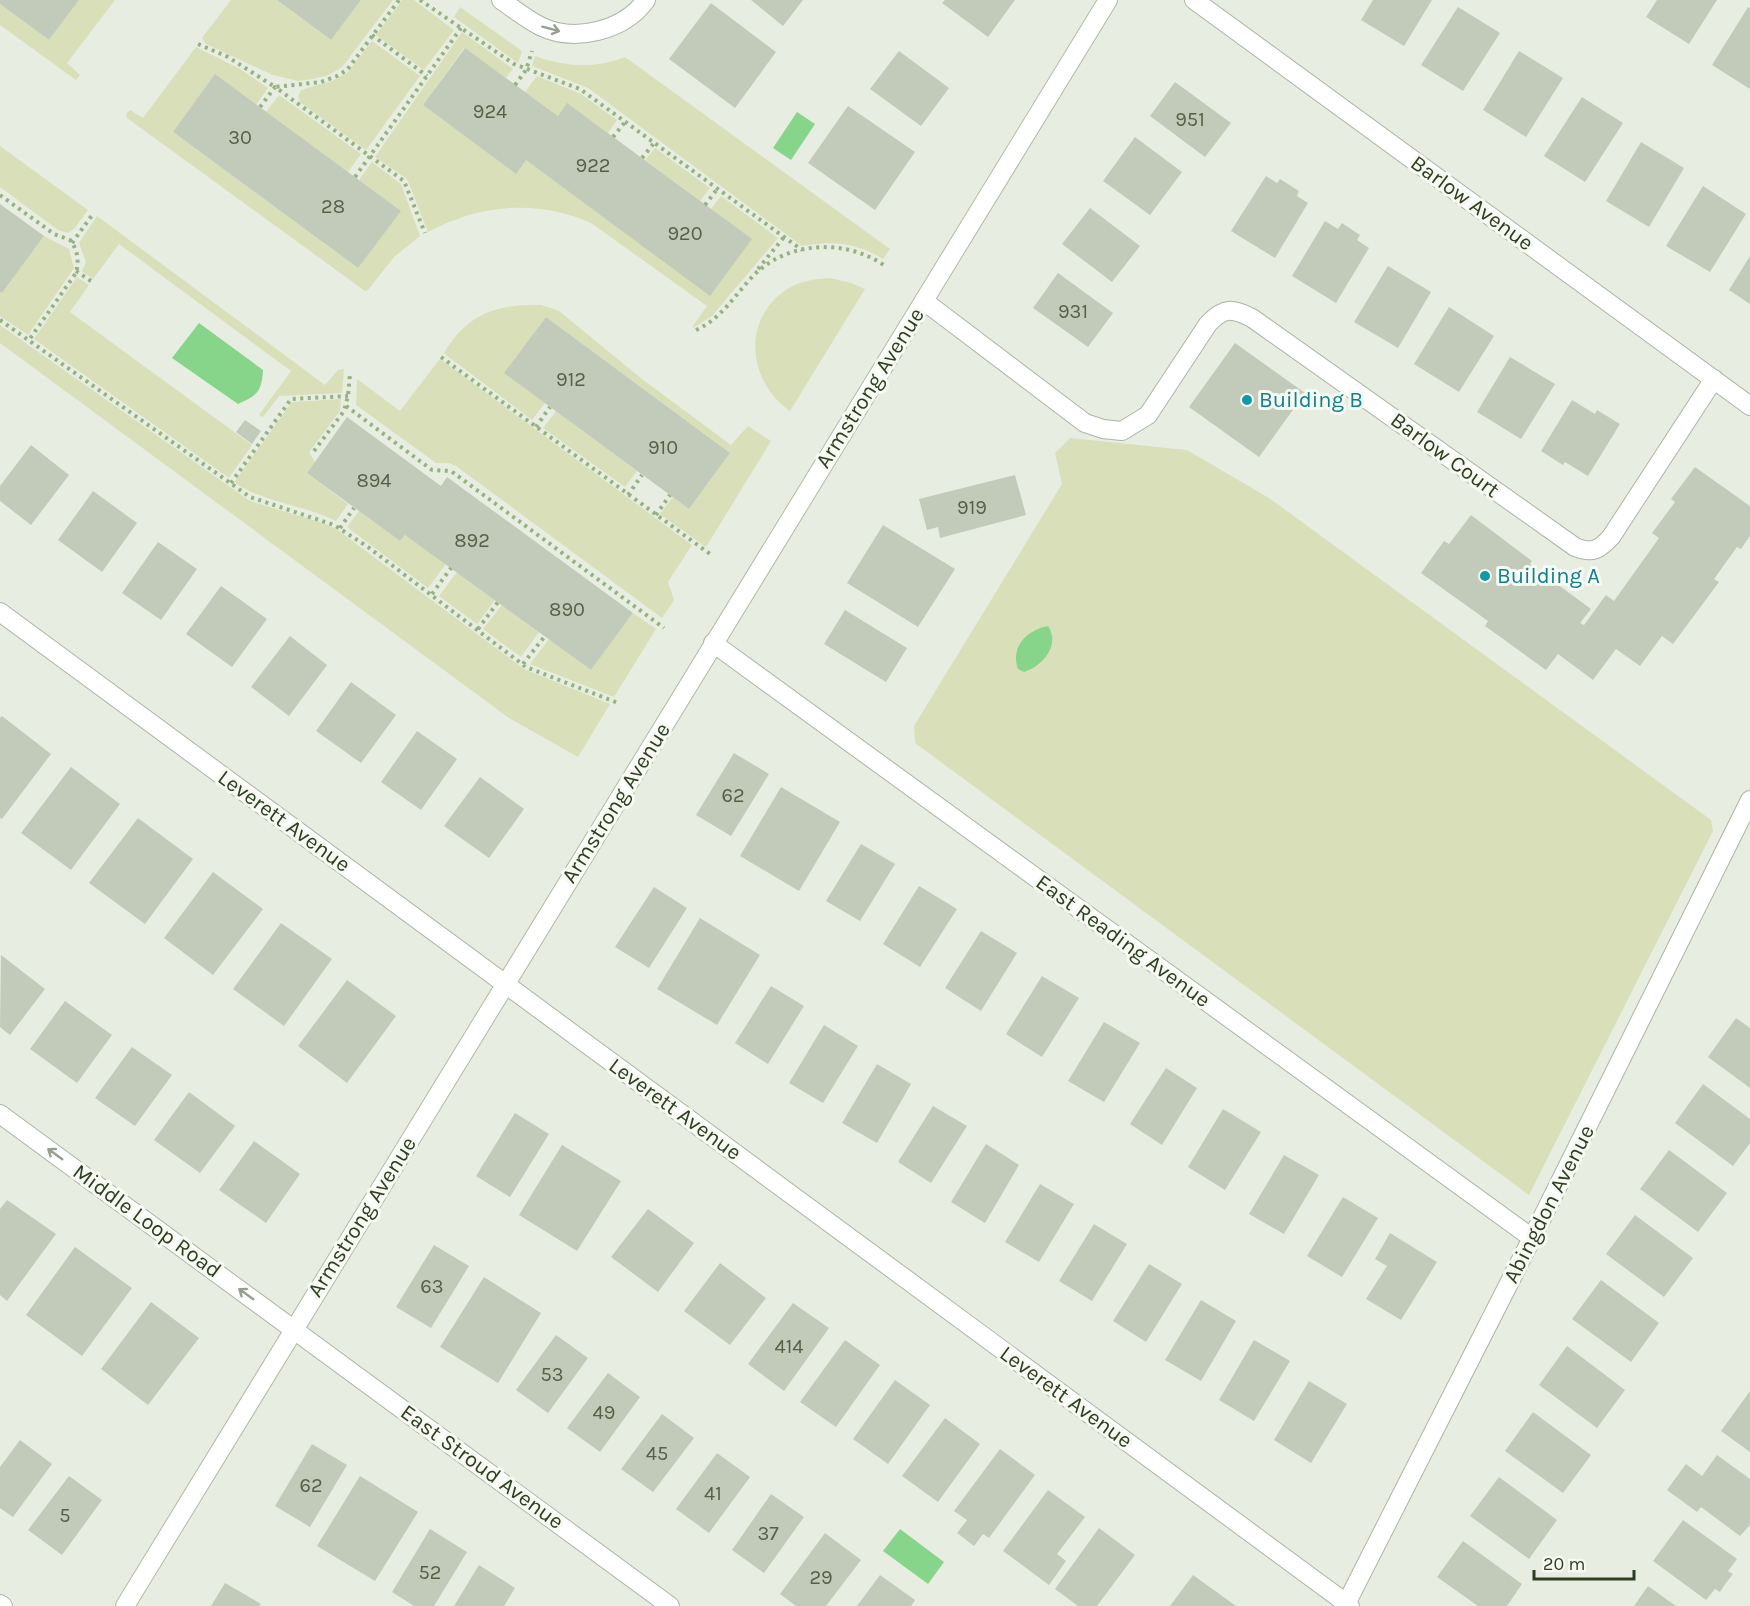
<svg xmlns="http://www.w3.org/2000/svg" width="1750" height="1606" font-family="Karla,sans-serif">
  <rect width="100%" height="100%" fill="#e8ede2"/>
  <path fill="#d9dfb9" d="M79,0h36l-48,63 13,12 -4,5 -76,-55v-21l49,36z
    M231,0h46l54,40 30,-40h32l-51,67 -13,8 -16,4 -15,2 -25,-6 -67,-31 -4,-6z
    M402,0h12l40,30 -30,40 -48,-35z
    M460,7l62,44 -4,12 -64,-46z
    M462,32l51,37 -7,9 -42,-30 -41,57 92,68 11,-13 92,67 93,-18 10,-13 57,42 -66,78 -19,12v-2l14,-20 -116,-83c-53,-24 -112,-19 -163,9l-21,-53 -32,-22z
    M372,41l48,35 -54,74 -65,-47 -3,-6 3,-7 31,-9 15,-8z
    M196,47l44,22 28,19 -12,17 -41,-30 -42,57 185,136 42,-57 -41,-31 13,-18 29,22 19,52 -26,21 -26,33 -3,1 -238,-173 -1,-4 4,-4 13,8z
    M535,56c31,11 59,13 90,1l265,192 -7,10c-25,-16 -52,-19 -81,-13l-214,-158 -56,-22z
    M537,76l44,18 36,26 -9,13 -40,-29 -10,12 -33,-24z
    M279,95l82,59 -13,18 -82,-60z
    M0,146l88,64 -14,19 -6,4 -10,-3 -58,-43z
    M655,148l55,40 -10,13 -55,-41z
    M97,216l228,169 13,-15 6,-1 -2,24 -63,3 -16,21 -4,-2 32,-44 -172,-127 -26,35 -11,-8 4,-9 -7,-19z
    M44,236l25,13 5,19 -46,67 -28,-19v-24l2,1z
    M77,277l12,8 -19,27 182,133 -23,33 -195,-139z
    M830,278l21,5 14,6 -75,122c-42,-29 -49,-91 -4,-121 13,-9 28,-11 44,-12z
    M529,305h12l18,6 83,68 89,66 17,-19 23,15 -65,106 -46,-33 13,-17 16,12 41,-56 -184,-136 -41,56 40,30 -13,17 -86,-65 -2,-2c21,-35 46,-47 85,-48z
    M0,325l250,176 76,23 13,7 185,138 86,35 -32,53 -69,-39 -509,-375z
    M439,360l4,1 249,184 -24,37 6,18 -12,18 -206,-152 -7,-3h-13l-80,-58 1,-26 43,32z
    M341,399l-1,12 -31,41 6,10 -8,11 41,31 -12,17c-32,-16 -68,-18 -100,-37l-1,-3 57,-79z
    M556,411l81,60 -12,16 -82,-59z
    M1070,438l117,12 82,48 442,322 2,11 -184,364 -614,-452 -1,-17 148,-242 -7,-31z
    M359,511l41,30 5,-6 41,29 -18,24 -81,-61z
    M457,572l38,28 -18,24 -38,-28z
    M502,605l37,27 -18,25 -38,-28z
    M633,613l23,16 -42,68 -84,-33 19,-25 42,31z"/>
  <path fill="#87d58a" d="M797,112l18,12 -24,36 -18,-12z
    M199,323l64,47c-1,21 -6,26 -25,34l-66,-46z
    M1048,626c13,19 -6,41 -24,46l-6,-3c-8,-22 9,-39 30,-43z
    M900,1529l44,33 -16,22 -45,-33z"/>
  <path fill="#c2cbba" d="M0,0h79l-30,40 -49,-36z
    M277,0h84l-30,40z
    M751,0h52l-20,26z
    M945,0h70l-27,37 -46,-34z
    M1373,0h59l-28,46 -43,-26z
    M1657,0h60l-28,44 -43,-27z
    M711,3l65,49 -41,56 -66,-49z
    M1458,7l42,26 -37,58 -42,-26z
    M1748,7l2,1v81l-38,-24z
    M465,48l93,68 9,-13 185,136 -42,57 -184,-136 -10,14 -93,-69z
    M899,51l50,37 -28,38 -51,-37z
    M1519,51l44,27 -37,59 -43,-27z
    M215,74l186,137 -43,57 -185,-136z
    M1175,82l56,41 -26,34 -55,-41z
    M1582,97l41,26 -38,59 -41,-26z
    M848,106l67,46 -40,58 -67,-47z
    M1135,137l47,35 -32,43 -47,-34z
    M1641,142l43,26 -35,59 -43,-26z
    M1266,176l11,7 3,-4 19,12 -2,5 11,7 -33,55 -44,-27z
    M1703,186l43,28 -36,58 -44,-26z
    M0,204l44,32 -42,57 -2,-1z
    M1090,208l50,38 -28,36 -50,-38z
    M1325,221l13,8 4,-6 18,12 -3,5 12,8 -33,55 -44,-27z
    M1750,256v48l-21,-14z
    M1388,266l43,26 -33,56 -44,-26z
    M1058,273l55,40 -25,34 -55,-39z
    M1449,307l45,29 -35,56 -45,-28z
    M546,317l184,136 -41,56 -185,-136z
    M1235,343l70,50 -46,64 -70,-50z
    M1510,357l45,27 -34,55 -44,-27z
    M1572,400l23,14 2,-4 23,14 -32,52 -23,-14 -2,3 -22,-14z
    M347,417l94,69 6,-9 186,136 -42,57 -186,-135 -5,6 -93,-68z
    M245,420l16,11 -9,13 -16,-12z
    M31,445l38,30 -38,50 -31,-24v-15z
    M1695,467l55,39v30l-9,13 -4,-2 -23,32 5,3 -46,62 -11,-8 -22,30 -24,-17 -23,31 -35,-26 -12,16 -61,-44 3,-5 -67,-48 23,-32 5,3 22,-29 61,46 -2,3 61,45 -11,14 4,2 22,-30 8,6 45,-63 -7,-5 23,-31 -4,-3z
    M1015,475l11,40 -86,23 -2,-11 -11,3 -8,-31z
    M93,491l44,32 -35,49 -44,-32z
    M883,525l72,44 -37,58 -71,-44z
    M158,542l39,27 -36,51 -39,-27z
    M221,586l46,33 -35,48 -46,-33z
    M845,610l62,38 -21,34 -62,-38z
    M290,636l37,29 -38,51 -38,-29z
    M351,682l45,33 -35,48 -45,-32z
    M2,716l49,38 -49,65 -2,-1v-100z
    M417,731l40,28 -36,51 -40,-28z
    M734,753l35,21 -38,62 -35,-21z
    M71,767l49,37 -49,66 -50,-37z
    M480,777l44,32 -35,49 -45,-32z
    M781,787l59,35 -41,69 -59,-35z
    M138,818l55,41 -48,65 -56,-41z
    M861,844l34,20 -35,57 -34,-20z
    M213,872l50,37 -50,66 -49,-37z
    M919,886l38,23 -37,58 -37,-23z
    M654,887l33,21 -38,60 -34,-21z
    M700,918l60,37 -43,70 -60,-36z
    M281,923l51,36 -48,67 -51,-37z
    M981,931l36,22 -36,58 -36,-23z
    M1,955l44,34 -35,46 -10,-8z
    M1042,976l37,22 -37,59 -36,-23z
    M347,980l49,36 -49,67 -49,-37z
    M771,986l33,20 -36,58 -33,-21z
    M65,1001l47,34 -35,48 -47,-34z
    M1736,1018l14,10v60l-42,-31z
    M1104,1022l36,21 -36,59 -36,-21z
    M824,1025l34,21 -35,57 -34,-20z
    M132,1047l40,28 -37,51 -40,-28z
    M877,1064l34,20 -34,59 -35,-20z
    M1166,1068l31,20 -35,57 -32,-21z
    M1703,1084l47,35v24l-17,23 -58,-43z
    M189,1092l46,34 -35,47 -46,-33z
    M933,1106l34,20 -36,57 -33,-21z
    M1223,1109l38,23 -36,58 -37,-23z
    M515,1113l34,21 -39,63 -34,-21z
    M254,1141l46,33 -34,49 -47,-33z
    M986,1144l33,21 -34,58 -34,-21z
    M562,1145l59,36 -44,70 -58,-36z
    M1669,1150l58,43 -29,39 -58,-43z
    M1284,1155l35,20 -35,59 -35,-20z
    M1040,1184l34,20 -35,58 -34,-20z
    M1343,1197l35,21 -36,59 -35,-21z
    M7,1200l49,34 -49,67 -7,-6v-86z
    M648,1209l46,34 -36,49 -47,-35z
    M1635,1215l58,43 -29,39 -58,-43z
    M1094,1224l33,20 -35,57 -33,-20z
    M1390,1233l47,29 -36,58 -35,-21 21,-33 -12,-7z
    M434,1245l35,21 -38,62 -35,-21z
    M75,1247l57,41 -50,68 -56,-41z
    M720,1263l46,35 -36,47 -46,-34z
    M1149,1264l33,20 -36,58 -33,-21z
    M484,1277l57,36 -43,70 -58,-36z
    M1601,1280l58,43 -28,39 -59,-43z
    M1201,1300l35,21 -35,60 -36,-21z
    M151,1302l48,36 -51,67 -47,-36z
    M793,1303l36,25 -45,63 -36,-27z
    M556,1335l32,23 -40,55 -32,-23z
    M845,1340l35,25 -44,62 -36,-25z
    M1254,1340l36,21 -36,60 -35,-21z
    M1567,1346l58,44 -28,38 -58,-43z
    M608,1373l32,24 -40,55 -33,-24z
    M895,1380l35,25 -42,59 -35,-25z
    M1309,1381l38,23 -36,59 -37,-23z
    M1750,1391v61l-29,-21z
    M1533,1412l58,43 -28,38 -58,-42z
    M662,1414l32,24 -41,54 -32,-23z
    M945,1418l35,26 -42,58 -36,-26z
    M20,1440l32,24 -39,53 -13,-9v-41z
    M312,1444l35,21 -37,62 -35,-21z
    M1000,1449l35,26 -46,63 -6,-4 -9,12 -17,-13 10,-13 -13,-9z
    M717,1453l33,24 -41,56 -33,-24z
    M1717,1455l33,24v46l-10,11 -39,-29 -4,5 -30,-22 19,-26 16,12z
    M69,1476l33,24 -40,55 -34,-25z
    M360,1476l58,36 -43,69 -58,-35z
    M1499,1477l58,43 -28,39 -59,-43z
    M1048,1490l37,27 -28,37 9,7 -17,24 -46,-34z
    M771,1494l33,23 -40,56 -32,-23z
    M1683,1520l54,39 -9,12 5,3 -7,9 -6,9 -5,-3 -9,11 -53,-39z
    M1099,1528l36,27 -38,51h-19l-23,-17z
    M430,1529l37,23 -33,54h-20l-22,-14z
    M825,1533l36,27 -35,46h-30l-16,-12z
    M1463,1541l59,43 -15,22h-29l-41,-29z
    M479,1565l36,23 -11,18h-50z
    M880,1575l35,25 -4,6h-54z
    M1193,1575l43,31h-66z
    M225,1583l36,21 -2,2h-48z
    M1648,1586l28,20h-42z"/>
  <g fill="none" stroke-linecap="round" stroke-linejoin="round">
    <g stroke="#acb5a4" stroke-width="20">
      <path id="street" d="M501,0c13,9 25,19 39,26 34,17 84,5 106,-26
        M1194,0l556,406
        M924,301l161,122 18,6 19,2 26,-16 60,-91c16,-17 24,-16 44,-6l323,229c17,7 24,3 36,-10l103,-158
        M0,612l1350,994
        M713,643l819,595
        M0,1114l670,492
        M0,1604l3,2
        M1345,1606l187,-368 218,-438"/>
    </g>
    <g stroke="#aebca2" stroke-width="20">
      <path id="secondary" d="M125,1606l983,-1606"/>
    </g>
    <path stroke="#95b280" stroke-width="4" stroke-dasharray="3 4.5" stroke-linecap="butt" d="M420,0l94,64 66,25 222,161
      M372,35l55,41
      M198,44l30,13 47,30 46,-5 16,-6 10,-6 52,-70
      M515,85l11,-15 6,-19
      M260,107l15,-20 129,94 21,52
      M613,137l12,-15
      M642,158l12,-15
      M355,177l106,-149
      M0,195l54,39 16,6c8,10 9,21 6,33l-47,67
      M705,205l13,-17
      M72,243l21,-29
      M758,269l26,-32
      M76,271l15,10
      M0,320l250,177 84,28 34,22 158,120 92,36
      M696,330c25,-11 38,-34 57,-54 34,-35 93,-38 132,-10
      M441,357l269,197
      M346,406l86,64 19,1 213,157
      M536,427l14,-20
      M314,451l30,-40 4,-15 2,-22
      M231,483l60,-84 57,-3
      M628,495l14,-20
      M656,515l14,-20
      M340,528l14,-20
      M432,594l19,-26
      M478,629l20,-27
      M523,664l22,-28"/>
    <use href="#street" stroke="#fff" stroke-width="18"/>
    <use href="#secondary" stroke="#fff" stroke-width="18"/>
  </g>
  <defs><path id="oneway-shaft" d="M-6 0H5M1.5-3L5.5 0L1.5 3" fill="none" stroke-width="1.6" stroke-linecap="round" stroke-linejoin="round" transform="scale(1.5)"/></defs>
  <g stroke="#969f90">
    <use href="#oneway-shaft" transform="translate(551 29) rotate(15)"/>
    <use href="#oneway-shaft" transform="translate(55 1154) rotate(-144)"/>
    <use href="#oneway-shaft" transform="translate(246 1294) rotate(-144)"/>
  </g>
  <g fill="#0f9aa8" stroke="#f7f9f2" stroke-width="2">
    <circle cx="1247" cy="400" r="6"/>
    <circle cx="1485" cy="576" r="6"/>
  </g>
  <g text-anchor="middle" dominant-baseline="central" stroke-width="6" stroke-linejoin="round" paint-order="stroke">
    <g font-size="20" fill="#526247">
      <text x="490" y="111">924</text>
      <text x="1190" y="119">951</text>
      <text x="240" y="137">30</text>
      <text x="593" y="165">922</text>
      <text x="333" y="206">28</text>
      <text x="685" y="233">920</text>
      <text x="1073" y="311">931</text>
      <text x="571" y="379">912</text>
      <text x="663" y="447">910</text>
      <text x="374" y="480">894</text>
      <text x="972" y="507">919</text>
      <text x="472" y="540">892</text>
      <text x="567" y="609">890</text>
      <text x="733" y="795">62</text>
      <text x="432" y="1286">63</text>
      <text x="789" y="1346">414</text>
      <text x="552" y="1374">53</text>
      <text x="604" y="1412">49</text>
      <text x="657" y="1453">45</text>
      <text x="311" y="1485">62</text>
      <text x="713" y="1493">41</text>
      <text x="65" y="1515">5</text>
      <text x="768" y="1533">37</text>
      <text x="430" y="1572">52</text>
      <text x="821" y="1577">29</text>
    </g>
    <g font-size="22" fill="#2c3f21" stroke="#f7f9f2">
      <text transform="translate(1472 203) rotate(36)">Barlow Avenue</text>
      <text transform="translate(870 388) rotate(-58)">Armstrong Avenue</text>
      <text transform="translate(1445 455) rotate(36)">Barlow Court</text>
      <text transform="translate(616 803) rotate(-58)">Armstrong Avenue</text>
      <text transform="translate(284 821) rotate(36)">Leverett Avenue</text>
      <text transform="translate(1123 941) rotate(36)">East Reading Avenue</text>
      <text transform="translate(675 1109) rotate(36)">Leverett Avenue</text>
      <text transform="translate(1549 1204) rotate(-63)">Abingdon Avenue</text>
      <text transform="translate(362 1217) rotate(-58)">Armstrong Avenue</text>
      <text transform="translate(147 1221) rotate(36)">Middle Loop Road</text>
      <text transform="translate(1066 1397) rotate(36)">Leverett Avenue</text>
      <text transform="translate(482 1467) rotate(36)">East Stroud Avenue</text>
    </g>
    <g font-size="22" fill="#0d838f" stroke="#f7f9f2" text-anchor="start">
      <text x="1259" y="400">Building B</text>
      <text x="1497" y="576">Building A</text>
    </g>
  </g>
  <path d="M1534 1570v9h100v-9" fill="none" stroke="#2c3f21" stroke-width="3"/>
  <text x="1543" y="1570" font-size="18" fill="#2c3f21" stroke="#f7f9f2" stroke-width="4.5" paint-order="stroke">20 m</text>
</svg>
